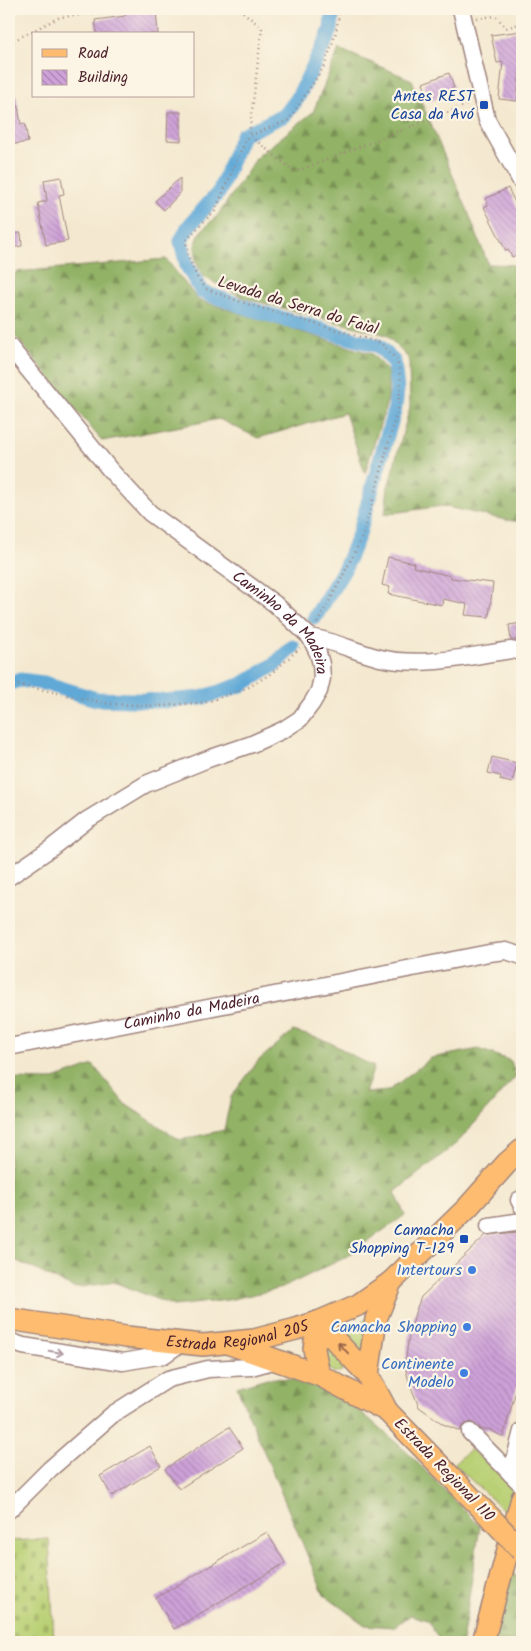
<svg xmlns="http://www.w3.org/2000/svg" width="531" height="1651" font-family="Kalam,sans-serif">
  <defs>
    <pattern id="forest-firs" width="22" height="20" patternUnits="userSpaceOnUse" patternTransform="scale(1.25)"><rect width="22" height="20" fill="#92b266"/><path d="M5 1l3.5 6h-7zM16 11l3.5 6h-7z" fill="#799054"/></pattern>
    <pattern id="cemetery-stones" width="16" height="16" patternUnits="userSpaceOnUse" patternTransform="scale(1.25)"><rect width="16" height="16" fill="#b9d075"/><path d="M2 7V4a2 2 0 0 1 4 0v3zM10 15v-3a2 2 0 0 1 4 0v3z" fill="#a1b265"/></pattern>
    <pattern id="building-back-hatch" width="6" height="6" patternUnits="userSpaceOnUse" patternTransform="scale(1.25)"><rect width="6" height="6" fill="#cea2d9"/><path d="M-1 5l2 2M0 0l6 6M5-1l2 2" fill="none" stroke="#a983b0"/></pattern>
  </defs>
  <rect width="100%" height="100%" fill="#fcf5e5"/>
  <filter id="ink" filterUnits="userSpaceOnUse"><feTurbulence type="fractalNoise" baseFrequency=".02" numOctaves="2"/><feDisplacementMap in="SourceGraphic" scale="10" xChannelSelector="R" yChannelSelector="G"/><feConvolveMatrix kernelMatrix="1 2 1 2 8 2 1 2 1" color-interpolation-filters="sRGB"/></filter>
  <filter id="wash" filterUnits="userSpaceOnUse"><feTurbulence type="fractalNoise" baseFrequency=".0096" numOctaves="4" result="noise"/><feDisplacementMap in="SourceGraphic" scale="20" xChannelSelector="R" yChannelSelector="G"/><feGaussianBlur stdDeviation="1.12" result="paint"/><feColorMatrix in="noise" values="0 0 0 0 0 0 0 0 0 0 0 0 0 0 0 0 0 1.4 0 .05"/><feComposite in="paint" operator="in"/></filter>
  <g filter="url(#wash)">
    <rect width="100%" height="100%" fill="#f4e9d0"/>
    <path fill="#b9d075" stroke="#827850" d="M369,1316l-6,39 -10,-13 -13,-9 15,-7z
      M322,1342l10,5 15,17c-2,7 -7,9 -14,8l-8,-8z
      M470,1449l49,40 -8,28 -57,-53z"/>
    <path fill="url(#forest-firs)" stroke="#6e6848" d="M339,49l73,31 55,129 21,55 34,1v257l-16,-2 -64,-14 -57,8 3,-27 22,-80 -1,-48 -22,-24 -143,-37 -40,-21 -8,-15 -1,-17 6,-14 17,-16 40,-59 55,-44z
      M166,259l32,41 174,54 16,18v27l-23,74 -20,-60 -87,25 -39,-19 -117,22 -87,-105c-9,-25 -8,-39 1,-64z
      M293,1031l34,10 47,26 -9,26 23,-2 43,-33 48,-9 32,12 5,15 -58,66 -63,50 10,23 -61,43 -62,30 -54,12 -54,6 -60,-24 -40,6 -59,-28 -6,-5v-172l2,-4 40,1 42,-15 32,39 55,36 44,-10 7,-33 27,-36z
      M267,1378l43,2 31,14 69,61 70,71 -18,116h-21l-14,-22 -16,-5 -18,12 -28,-2 -41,-30 -87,-208z
      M507,1567l15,15v60h-31z"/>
    <path fill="url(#cemetery-stones)" stroke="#827850" d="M49,1539l5,103h-45v-101z"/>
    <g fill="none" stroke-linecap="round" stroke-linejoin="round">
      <path stroke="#60a9d7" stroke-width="15" d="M315,617l30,-49 14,-34 36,-126 2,-18 -3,-28 -15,-16 -116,-33 -61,-21 -15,-26 -6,-25 7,-14 31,-35 23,-57 43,-20 12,-16 34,-69 1,-15 -2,-6
        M9,683l11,-3 24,3 52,16 71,2 34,-3 40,-13 33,-20 19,-18"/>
    </g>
    <g id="blocks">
      <path fill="url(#building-back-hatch)" d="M156,11l2,23h-61l-2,-14 30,-4v-3z
        M522,31v19l-5,51 -18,-2 4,-37 -6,1 -6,-28z
        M449,73l5,15 -7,3 1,3 -19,7 -6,-18z
        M9,88h6l6,36 4,-1 3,19 -19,3z
        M168,112h13v29l-14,-1z
        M61,177l3,17 -5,1 9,46 -22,4 -8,-42 9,-2 -3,-21z
        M180,178v15l-16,17 -9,-9z
        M508,188l14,29v35l-10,5 -4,-7 -2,1 -22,-44 4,-2 -3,-6z
        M21,233l1,13 -13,2v-14z
        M388,557l26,6 -1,4 38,9v2l42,5 -4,34 -24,-2 2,-11 -24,-5 -1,6 -54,-11 2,-7 -8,-2z
        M522,623v17h-11l-2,-15z
        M492,757l25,6 -5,20 -12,-3 1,-4 -13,-3z
        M519,1232l3,1v136l-19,68 -14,-8 -7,1 -10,-8 -9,3 -3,6 -17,-7 -24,-17 -10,-25 -4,-16 3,-25 7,-28 6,-16 65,-62z
        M229,1427l14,21 -64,41 -14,-20z
        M150,1446l11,20 -49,30 -12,-20z
        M267,1532l18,31 -111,66 -18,-31z"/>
    </g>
  </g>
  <g filter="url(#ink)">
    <use href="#blocks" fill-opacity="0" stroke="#9f847e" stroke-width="1"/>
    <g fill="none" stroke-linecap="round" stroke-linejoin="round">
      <g stroke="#9f847e" stroke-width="19">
        <g id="minor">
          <path d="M461,9l26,111 35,63"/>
          <path id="s1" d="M9,346l102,125 39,42 125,91 35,33 8,16 3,11 1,14 -3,13 -7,12 -12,16 -17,11 -31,14 -44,15 -62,25 -59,36 -37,29 -41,28"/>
          <path d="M310,637c24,4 46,15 70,21 43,10 88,-2 131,-8l11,2"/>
          <path id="s2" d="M9,1047l480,-94 17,-2 16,5"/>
          <path d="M519,1200l3,6"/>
          <path d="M489,1226l33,-5"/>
          <path d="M9,1341l14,5 100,16 41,-7 17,-12"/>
          <path d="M470,1432l52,53"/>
          <path d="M511,1474l11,-43"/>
          <path d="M9,1510l41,-41 63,-55 55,-35 40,-10 43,-2 25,-7"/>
        </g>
      </g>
      <g stroke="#9f847e" stroke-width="24">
        <g id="major">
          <path id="s3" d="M9,1319l117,18 77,8 51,-5 42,-11 22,-7 40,-17 33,-23 77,-75 39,-44 15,-13"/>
          <path d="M318,1322l50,53 19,36 104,107"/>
          <path d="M318,1322l-4,27 5,26"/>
          <path d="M230,1344l89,31 68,36"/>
          <path d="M368,1375l8,-56 15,-37"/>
          <path d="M483,1642l39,-144"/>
        </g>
      </g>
      <path stroke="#9f847e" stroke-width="2.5" stroke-dasharray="1 4" stroke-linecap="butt" d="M243,12l19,16 -13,107 46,37 174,-68
        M477,18l19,-2 10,12 16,-5
        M9,43l51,-26 92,-8
        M317,623l19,-34 27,-53 35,-127 3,-28 -4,-21 -16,-17 -140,-41 -34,-13 -10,-12 -9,-21 -2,-15 13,-15 16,-15 32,-74 42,-17 36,-55 11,-33 4,-23
        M9,690l11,-5 89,19 51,2 47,-4 42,-15 23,-14 28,-25"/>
      <use href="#minor" stroke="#fff" stroke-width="16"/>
      <use href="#major" stroke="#fdbc70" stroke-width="21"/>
      <g stroke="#9f847e" stroke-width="24" stroke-linecap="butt">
        <path id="major-bridge" d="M491,1518l31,33"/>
      </g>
      <use href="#major-bridge" stroke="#fdbc70" stroke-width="21"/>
    </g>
    <defs><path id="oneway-shaft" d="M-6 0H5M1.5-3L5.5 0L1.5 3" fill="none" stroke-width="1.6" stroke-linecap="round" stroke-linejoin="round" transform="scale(1.25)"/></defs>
    <use stroke="#9b664a" href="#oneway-shaft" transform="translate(343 1348) rotate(-134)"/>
    <use stroke="#ae9aa0" href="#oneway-shaft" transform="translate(56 1352) rotate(10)"/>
  </g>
  <g fill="#1a4fb4" stroke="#fcf5e5" stroke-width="2">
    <rect x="479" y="100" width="10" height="10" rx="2.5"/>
    <rect x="459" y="1234" width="10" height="10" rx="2.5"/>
  </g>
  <g fill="#3f7fe0" stroke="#fcf5e5" stroke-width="2">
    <circle cx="472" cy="1270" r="5"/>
    <circle cx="467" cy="1327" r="5"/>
    <circle cx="464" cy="1373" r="5"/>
  </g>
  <g text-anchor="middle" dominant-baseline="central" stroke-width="4.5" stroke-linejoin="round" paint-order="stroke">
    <g font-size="16" fill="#164399" stroke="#fcf5e5" text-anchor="end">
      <text x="474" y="96">Antes REST<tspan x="474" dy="18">Casa da Avó</tspan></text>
      <text x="454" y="1230">Camacha<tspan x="454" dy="18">Shopping T-129</tspan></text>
    </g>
    <g font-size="16" fill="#4a1f2b" stroke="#fcf5e5">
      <text transform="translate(298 306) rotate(17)">Levada da Serra do Faial</text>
      <text stroke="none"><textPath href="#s1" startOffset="392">Caminho da Madeira</textPath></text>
      <text stroke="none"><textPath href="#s2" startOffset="186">Caminho da Madeira</textPath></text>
      <text stroke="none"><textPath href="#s3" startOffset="231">Estrada Regional 205</textPath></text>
      <text transform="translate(444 1470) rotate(46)">Estrada Regional 110</text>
    </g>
    <g font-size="16" fill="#366cbe" stroke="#fcf5e5" text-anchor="end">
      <text x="462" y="1270">Intertours</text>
      <text x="457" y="1327">Camacha Shopping</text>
      <text x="454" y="1364">Continente<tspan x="454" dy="18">Modelo</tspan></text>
    </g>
  </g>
  <rect width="531" height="1651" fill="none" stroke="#fcf5e5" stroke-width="30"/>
  <rect x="32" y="32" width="162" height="65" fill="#fcf5e5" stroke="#b59f9b"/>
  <rect x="42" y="49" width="25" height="8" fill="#fdbc70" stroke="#b59f9b"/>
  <text x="78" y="58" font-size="15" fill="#4a1f2b">Road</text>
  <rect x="42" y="70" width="25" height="15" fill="url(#building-back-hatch)" stroke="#b59f9b"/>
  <text x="78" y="82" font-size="15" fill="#4a1f2b">Building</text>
</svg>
